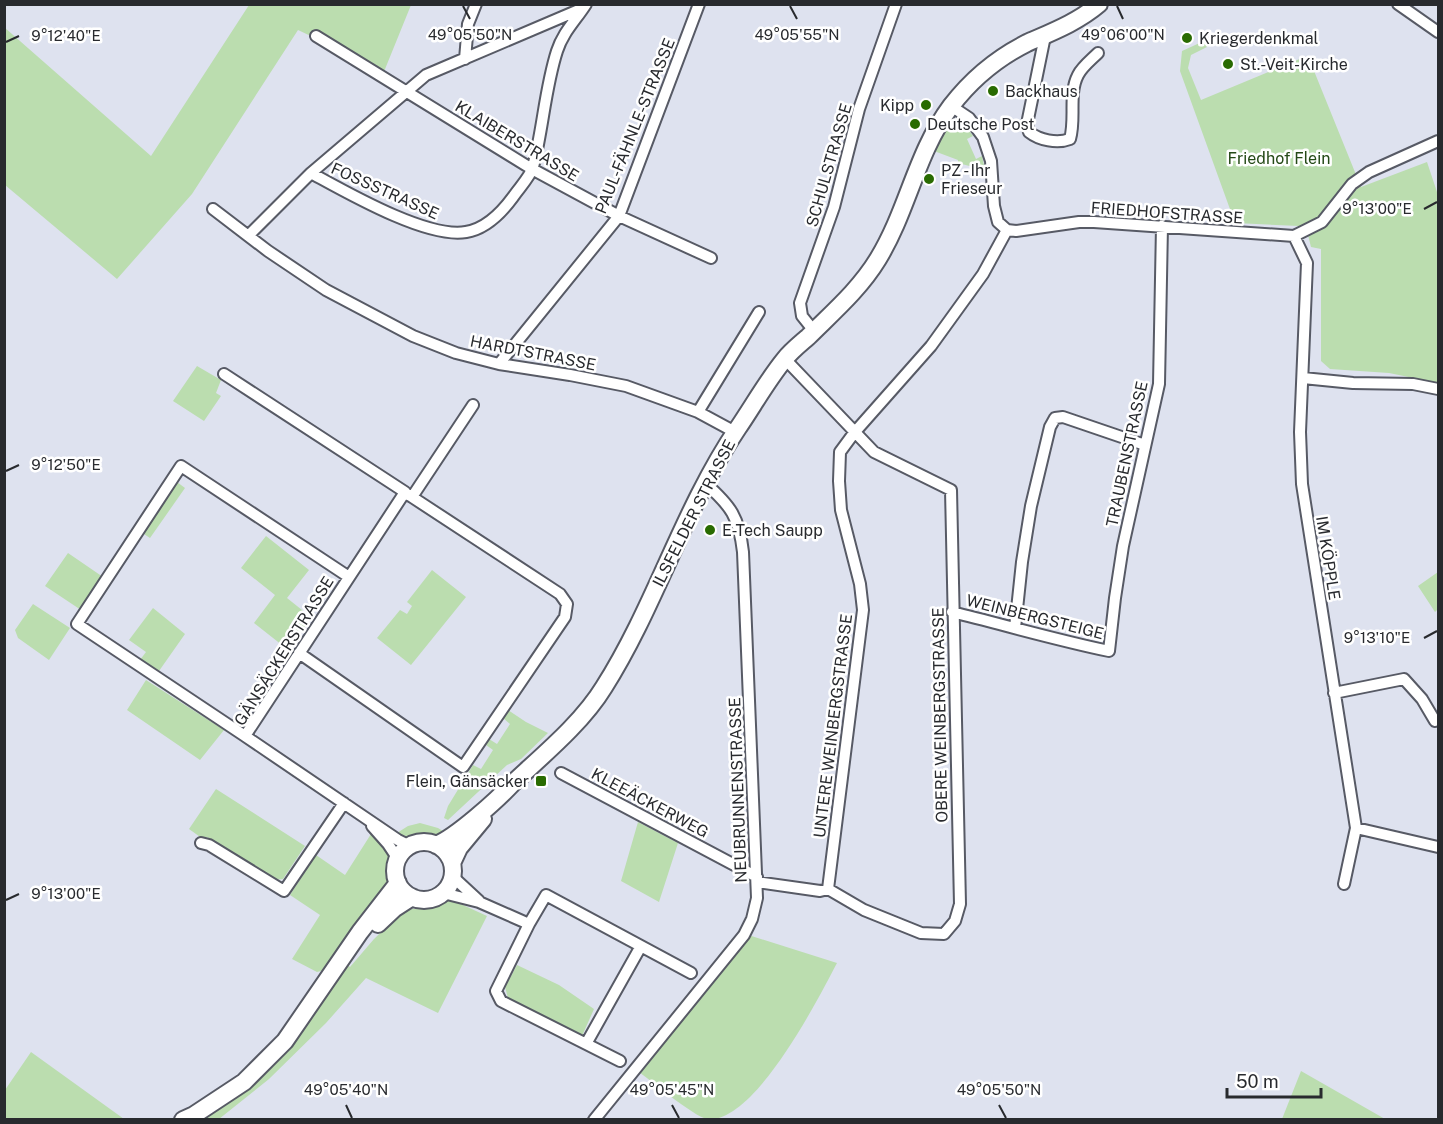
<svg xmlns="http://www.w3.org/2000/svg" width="1443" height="1124" font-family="'Public Sans',sans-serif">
  <rect width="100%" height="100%" fill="#dee2ef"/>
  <path fill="#bbddaf" d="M249,5h162l-30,74 -66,-41 -17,-8 -106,164 -75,85 -112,-94 -1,-158 147,129z
    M1204,41l3,6 -16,8 -3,13 13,32 101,-42 8,3 51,126 66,-25 11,33v188l-49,-10 -59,-4 -9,-8v-112l-10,-2 -3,-12 -9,-9 -64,-3 -55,-152 2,-20z
    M960,125l8,4 5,7 -6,3 9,20 6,-3 3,14 -27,-7v-3l-24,-9 14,-23z
    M197,366l24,14 -5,13 5,3 -17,25 -31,-20z
    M177,482l8,6 -35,50 -9,-6z
    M266,536l43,34 -22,28 25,20 -25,31 -33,-26 21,-28 -34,-27z
    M68,553l35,24 -22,33 -36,-24z
    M432,570l34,27 -55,68 -34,-27 23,-28 7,4 5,-8 -5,-4z
    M1438,572v37l-3,3 -17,-26z
    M33,604l37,24 -21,32 -31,-22 -3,-8z
    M153,608l32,26 -26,37 -19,-11 6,-8 -17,-12z
    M146,680l78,50 -24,30 -73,-50z
    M508,710l18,12 22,11 -27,26 -14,6 -59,55 -4,-2 4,-12 25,-41 8,4 12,-19 -7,-5 3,-6 8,5 13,-20 -7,-6z
    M216,789l89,57 -22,33 -9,1 -67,-43 -4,2 -14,-10z
    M638,822l40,21 -19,59 -38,-21z
    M420,823l18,5 8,5c-13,9 -35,6 -49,0l11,-7z
    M371,834l14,14 5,10 -2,28 -63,84 -8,2 -25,-13 28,-44 -30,-20 26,-40 29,20z
    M452,900l35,16 -49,97 -72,-35 -40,45 -57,56 -50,40 -24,1 49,-35 101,-122 5,4 24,-28 30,-29 33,-4 -1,-3z
    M742,933l95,30c-18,34 -82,161 -130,156 -14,-3 -58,-40 -72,-50z
    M517,965l42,20 35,24 -12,27 -74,-38 -3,-11z
    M31,1052l93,67h-119v-29z
    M1301,1071l84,48h-103z"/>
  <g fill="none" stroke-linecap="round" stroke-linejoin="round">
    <g stroke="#575a65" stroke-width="14">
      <path id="minor" d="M1398,4l40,28
        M316,36l216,133 87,47 92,42
        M1045,36l-18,88 2,8c10,8 28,12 41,7 6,-20 -2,-45 8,-64 4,-8 13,-15 20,-22
        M465,59l3,-35 8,-20
        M951,106l18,12 14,19 8,24 3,45 4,16 9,8 9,1 63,-9h15l200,14 28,-14 30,-38 17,-12 69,-31
        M311,173c35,19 116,66 155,59 19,-3 36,-20 47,-35 6,-9 17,-20 20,-30 10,-38 12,-79 24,-116 6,-19 19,-31 29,-47
        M213,209l55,42 58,39 87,46 43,17 43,11 71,11 56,11 72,26 37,20
        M249,235l62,-62 115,-98 155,-66
        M1294,236l13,27 -7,169 2,52 54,344 -12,56
        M814,331l-12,-15 -2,-13 34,-96 25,-98 37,-105
        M499,364l120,-148 80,-212
        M224,374l181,118 -160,244 153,104 12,6
        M1303,378l50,5 60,1 25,5
        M698,412l61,-100
        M407,494l5,3 61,-92
        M952,612c53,13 104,28 157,39l6,-53 8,-52 36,-162 3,-158
        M1015,628l7,-66 9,-56 19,-79 5,-9 8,-1 82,28
        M299,653l164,114 102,-150 2,-13 -7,-10 -148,-97
        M1334,693l70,-14 18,20 13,22
        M245,736l-168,-112 104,-158 168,111
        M561,773l196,104
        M372,826l16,18 10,15
        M1356,828l82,19
        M201,843l8,2 75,46 60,-88
        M452,876l27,25
        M757,882l63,9 8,-2 36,21 57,23 23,1 11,-13 5,-17 -9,-414 -77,-38 -89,-93
        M828,889l35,-279 -3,-26 -19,-74 -2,-29 1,-29 14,-19 77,-87 52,-72 24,-44
        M443,893l36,9 50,22 -33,67 5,10 119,60
        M529,924l17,-29 145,78
        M586,1044l55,-98
        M594,1120l150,-185 8,-16 5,-21 -14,-346c-4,-35 -12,-46 -38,-69"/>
    </g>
    <g stroke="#575a65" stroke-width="20">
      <path id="secondary" d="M395 871a29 29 0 1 1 58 0a29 29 0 1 1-58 0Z
        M436,845c20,-8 61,-45 77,-62 30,-28 69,-60 91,-96 52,-82 79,-178 134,-259 15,-22 29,-47 46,-68 7,-9 16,-16 24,-23 25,-25 51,-47 70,-78 30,-49 38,-106 73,-153 20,-26 46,-48 76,-63 25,-11 51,-21 72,-39
        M452,863l7,-15 24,-29
        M378,924l17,-16 17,-11
        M183,1120l11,-5 50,-33 41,-41 75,-109 38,-49"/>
    </g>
    <use href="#minor" stroke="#fff" stroke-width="10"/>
    <use href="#secondary" stroke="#fff" stroke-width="16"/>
  </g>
  <path fill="none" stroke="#282a2e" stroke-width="2" d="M463,6l7,13M790,6l7,13M1117,6l6,13M6,42l13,-6M1424,209l13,-7M6,471l13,-6M1424,638l13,-7M6,900l13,-6M346,1105l6,13M672,1105l7,13M999,1105l7,13"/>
  <g fill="#296b01" stroke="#fff" stroke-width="2">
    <circle cx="1187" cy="38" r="6"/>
    <circle cx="1228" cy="64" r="6"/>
    <circle cx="993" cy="91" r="6"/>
    <circle cx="926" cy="105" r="6"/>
    <circle cx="915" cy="124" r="6"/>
    <circle cx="929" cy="179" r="6"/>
    <circle cx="710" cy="530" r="6"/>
    <rect x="535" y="775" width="12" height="12" rx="3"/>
  </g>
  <g text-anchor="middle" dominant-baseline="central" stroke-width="5" stroke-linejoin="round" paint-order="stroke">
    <g font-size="16" fill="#282a2e" stroke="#fff" text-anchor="start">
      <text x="1199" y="38">Kriegerdenkmal</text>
      <text x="1240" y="64">St.-Veit-Kirche</text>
      <text x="1005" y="91">Backhaus</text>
      <text x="914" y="105" text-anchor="end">Kipp</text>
      <text x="927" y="124">Deutsche Post</text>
      <text x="941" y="170">PZ - Ihr<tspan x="941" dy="18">Frieseur</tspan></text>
      <text x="722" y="530">E-Tech Saupp</text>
      <text x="529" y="781" text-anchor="end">Flein, Gänsäcker</text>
    </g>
    <g font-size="16" fill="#282a2e" stroke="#fff">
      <text transform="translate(635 126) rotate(-68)">PAUL-FÄHNLE-STRASSE</text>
      <text transform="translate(517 141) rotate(31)">KLAIBERSTRASSE</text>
      <text transform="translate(829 165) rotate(-74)">SCHULSTRASSE</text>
      <text transform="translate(385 191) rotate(24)">FOSSSTRASSE</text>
      <text transform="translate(1167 213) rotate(4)">FRIEDHOFSTRASSE</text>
      <text transform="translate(533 353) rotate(11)">HARDTSTRASSE</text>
      <text transform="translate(1127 454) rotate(-78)">TRAUBENSTRASSE</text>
      <text transform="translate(694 513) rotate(-63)">ILSFELDER STRASSE</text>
      <text transform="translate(1328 558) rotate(81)">IM KÖPPLE</text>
      <text transform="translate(1035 617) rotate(14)">WEINBERGSTEIGE</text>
      <text transform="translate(284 651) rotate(-58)">GÄNSÄCKERSTRASSE</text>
      <text transform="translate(940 715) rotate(-91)">OBERE WEINBERGSTRASSE</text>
      <text transform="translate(833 726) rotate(-83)">UNTERE WEINBERGSTRASSE</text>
      <text transform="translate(738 790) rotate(-92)">NEUBRUNNENSTRASSE</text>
      <text transform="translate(650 803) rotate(28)">KLEEÄCKERWEG</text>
    </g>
    <g font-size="16" fill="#254a17" stroke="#fff">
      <text x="1279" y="158">Friedhof Flein</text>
    </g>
  </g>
  <g font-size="15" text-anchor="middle" fill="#282a2e" stroke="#fff" stroke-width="5" stroke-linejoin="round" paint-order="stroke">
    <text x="470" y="40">49°05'50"N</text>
    <text x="797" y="40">49°05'55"N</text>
    <text x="1123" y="40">49°06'00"N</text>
    <text x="66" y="41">9°12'40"E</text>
    <text x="1377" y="214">9°13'00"E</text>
    <text x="66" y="470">9°12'50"E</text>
    <text x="1377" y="643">9°13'10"E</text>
    <text x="66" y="899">9°13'00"E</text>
    <text x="346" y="1095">49°05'40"N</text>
    <text x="672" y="1095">49°05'45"N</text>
    <text x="999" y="1095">49°05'50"N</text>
  </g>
  <rect width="1443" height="1124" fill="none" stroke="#282a2e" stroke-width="12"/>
  <path d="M1227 1088v9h94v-9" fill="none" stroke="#282a2e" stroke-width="3"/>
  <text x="1236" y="1088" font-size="18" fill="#282a2e" stroke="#ffffff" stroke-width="4.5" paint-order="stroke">50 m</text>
</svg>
